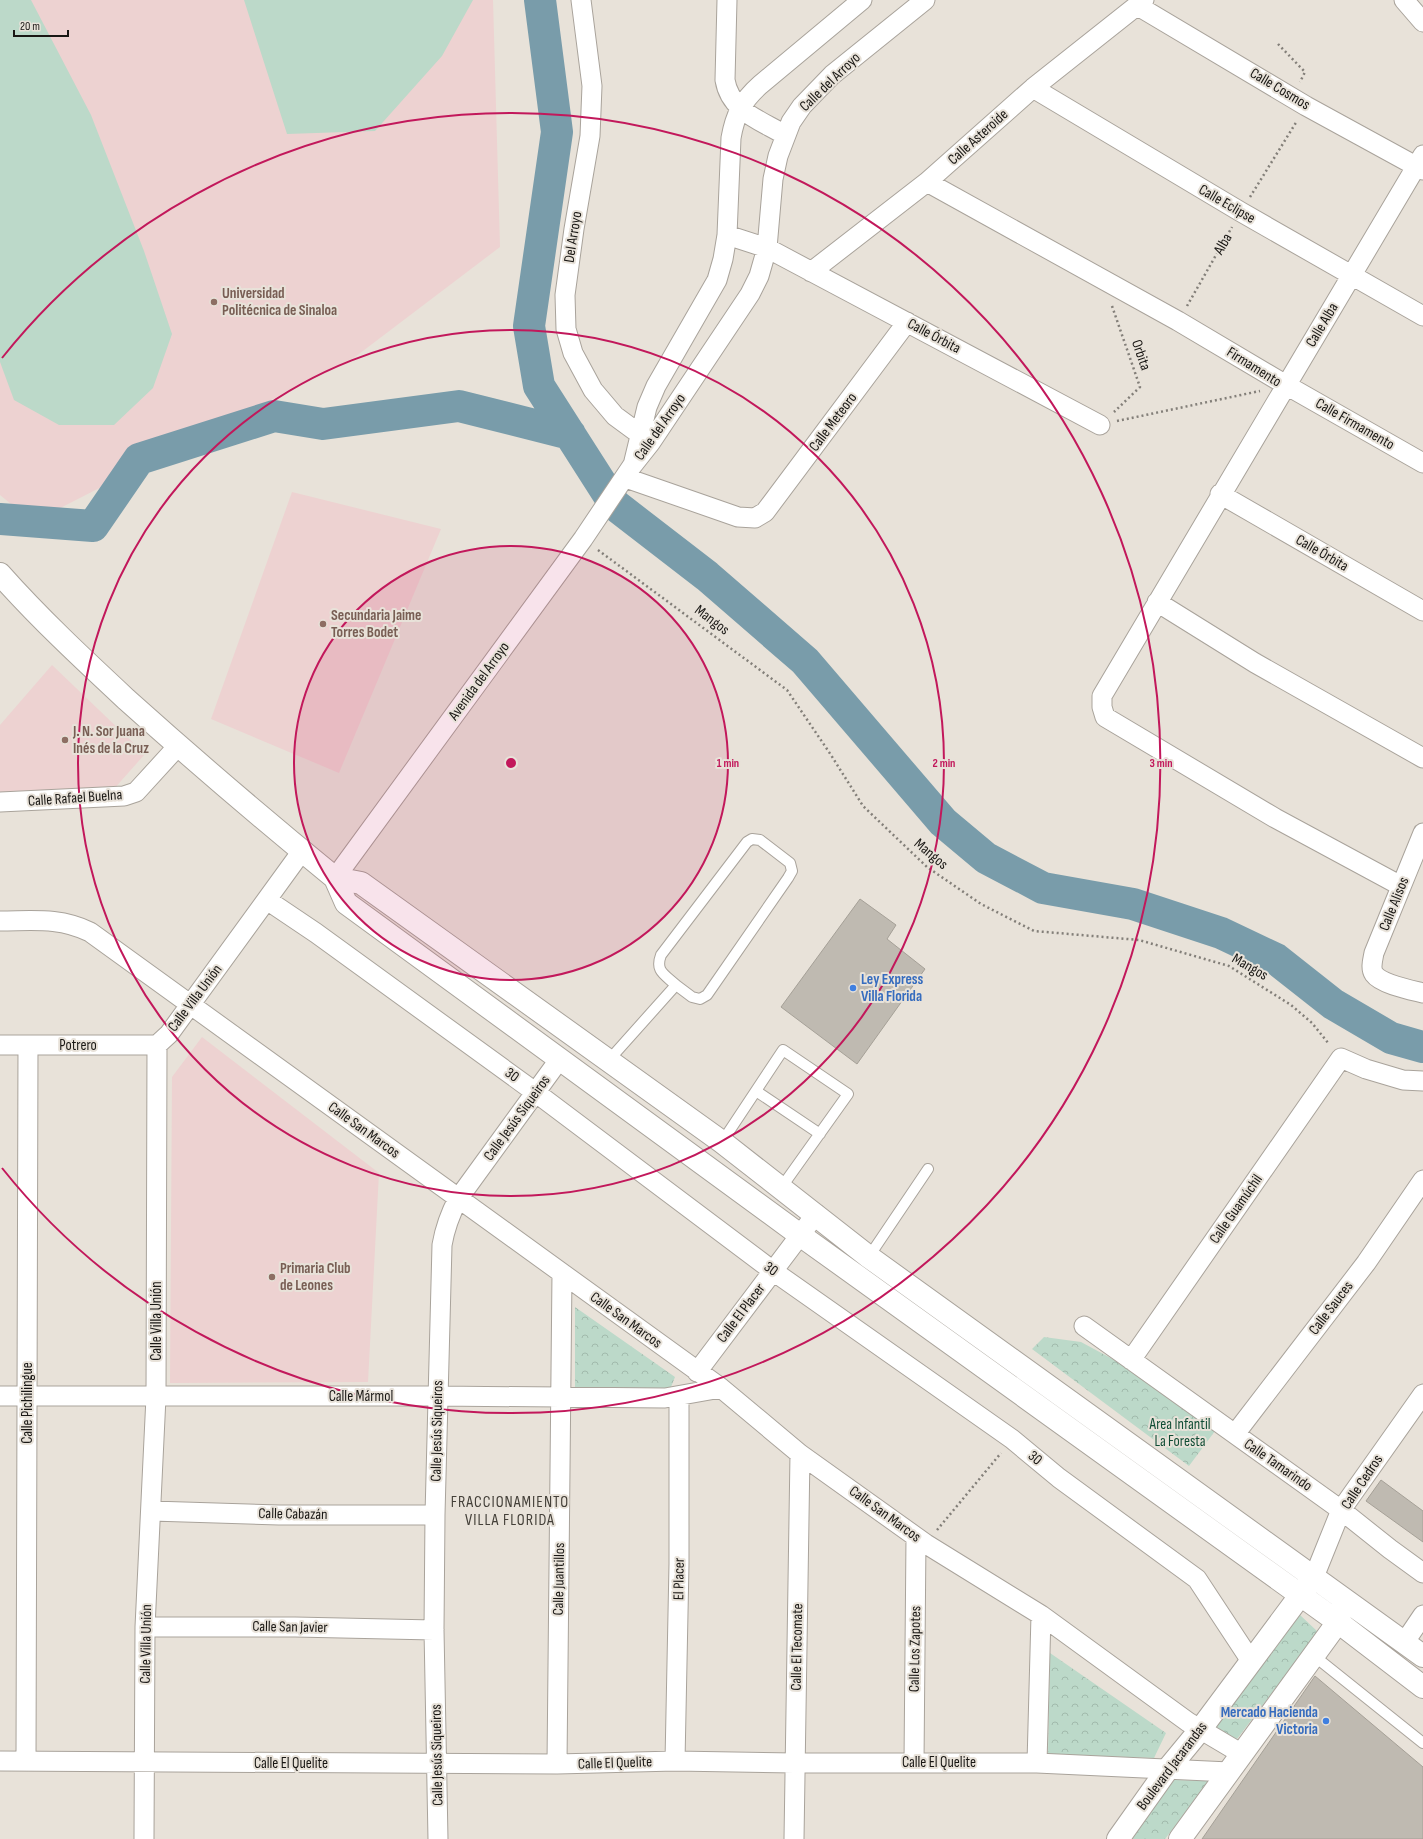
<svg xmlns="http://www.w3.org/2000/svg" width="1423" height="1839" font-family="'Sofia Sans Condensed',sans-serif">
  <defs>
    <pattern id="forest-crowns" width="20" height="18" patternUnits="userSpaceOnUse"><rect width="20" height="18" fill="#bcd9c9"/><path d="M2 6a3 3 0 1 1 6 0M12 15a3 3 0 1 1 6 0" fill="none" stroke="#a1baac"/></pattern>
  </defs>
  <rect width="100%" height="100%" fill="#e8e2d9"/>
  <path fill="#edd2d1" d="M0,0h493l7,247 -145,110 -322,165 -33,-27z
    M292,492l149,37 -102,244 -128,-54z
    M52,665l93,89 -32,36 -113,3v-68z
    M202,1037l177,136 -11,209 -198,1 2,-306z"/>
  <path fill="url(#forest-crowns)" d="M575,1307l100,70 -6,15 -94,-2z
    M1044,1337l37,5 39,21 95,68 -26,35 -157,-117z
    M1300,1615l18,17 -81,107 -25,-12z
    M1050,1653l116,80 -12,25 -106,-4z
    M1174,1780l36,1 -45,58h-35z"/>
  <path fill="#bcd9c9" d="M0,0h31l60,115 53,136 28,83 -19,54 -39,37h-55l-45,-25 -14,-38z
    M244,0h229l-31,56 -67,75 -88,3z"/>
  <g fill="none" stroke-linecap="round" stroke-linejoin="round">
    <path stroke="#799caa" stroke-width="32" d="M540,0l17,132 -28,194 10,60 76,119 92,71 98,85 138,161 43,36 57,30 90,16 88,29 55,26 57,45 58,34 32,9
      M0,519l93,7 46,-67 135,-43 49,8 136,-18 111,28"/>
  </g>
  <path fill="#bfbab1" stroke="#a5a097" d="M860,899l36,26 -9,14 38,30 -68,95 -76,-57z
    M1381,1480l42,31v31l-57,-41z
    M1315,1676l108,91v72h-221z"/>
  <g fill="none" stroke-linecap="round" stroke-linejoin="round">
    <g stroke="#a9a39b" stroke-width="12">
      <path id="lane" d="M609,1060l67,-75c-12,-11 -21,-14 -15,-30l86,-113 5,-3 8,1 30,23 2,8 -4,7 -81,117 -7,4 -8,-2 -16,-12
        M756,1091l64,43
        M722,1142l61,-92 65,44 -67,94
        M868,1258l60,-89
        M1313,1655l110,88"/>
    </g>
    <g stroke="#a9a39b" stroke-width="21">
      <path id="street" d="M581,0l11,86 -2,50 -16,93 -9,66 1,34 7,24 20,37 22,26 34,25
        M727,0l-2,80c5,31 35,40 60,55
        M1404,0l19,22
        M1138,6l168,100 117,64
        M1033,88l208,124 182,104
        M927,182l251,139 108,64 137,78
        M727,235l40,13 333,177
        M811,272l116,-90 106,-94 111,-88
        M634,461l13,-54 9,-21 61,-106 6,-21 4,-24 4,-97c4,-23 11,-37 29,-53l102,-85
        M626,478l112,39 17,1 10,-6 142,-190
        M1220,494l203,117
        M1157,602l98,61 168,95
        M0,802l124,-6 12,-4 42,-46
        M1423,833l-49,120c-1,6 -4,15 0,21 7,10 37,16 49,19
        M335,878l248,-339 49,-73 19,-24 99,-148 9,-18 8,-28 6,-69 5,-23 13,-34 11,-16 30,-31 93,-75
        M1401,886l-126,-68 -170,-101 -3,-10v-11l321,-541
        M267,900l49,33 219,159 238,179 239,168 47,39 138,101 54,82
        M0,921c33,0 59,-4 90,11l631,456 79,66 126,90 115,71 147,107 54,32
        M0,1045h157
        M1084,1326l257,184 49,39 33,24
        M1131,1360l210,-302 25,11 37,11 20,1
        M697,1372l119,-158
        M0,1396h438l227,2 56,-10
        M1235,1434l131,-171 57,-83
        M152,1511l127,4h156
        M1314,1577l27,-67 82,-116
        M145,1627h150l139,3
        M1404,1643l19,-28
        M0,1761l557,3 118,-3 119,2h243l192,9
        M26,1761l2,-716
        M675,1761l4,-197v-167
        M914,1762l2,-225
        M1037,1763l4,-148
        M557,1764l5,-491
        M144,1839l1,-212 11,-230 1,-352 12,-11 133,-183
        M438,1839l-4,-209 1,-115 7,-270c3,-17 8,-31 16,-46l101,-139
        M794,1839l6,-385"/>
    </g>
    <g stroke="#a9a39b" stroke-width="24">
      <path id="secondary" d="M0,574c40,45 83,85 127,126 68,61 137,120 208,178l26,5 361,259 147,115 554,399
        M335,878l11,25 454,332 538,387 85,65
        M1118,1839l49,-69 33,-40 108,-145
        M1180,1839l158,-217 4,-14"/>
    </g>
    <path stroke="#837f79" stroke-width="2.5" stroke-dasharray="2 3" stroke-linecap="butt" d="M1278,44l27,28 -5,10
      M1250,197l47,-76
      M1112,306l28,81 -26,25
      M1187,306l45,-79
      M1117,421l143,-30
      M598,550l189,140 44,65 32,51 64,61 54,37 53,27 105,9 90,26 62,39 21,18 17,21
      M937,1530l64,-77"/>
    <use href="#lane" stroke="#fff" stroke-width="10"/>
    <use href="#street" stroke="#fff" stroke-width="19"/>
    <use href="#secondary" stroke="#fff" stroke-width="22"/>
  </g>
  <circle cx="511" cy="763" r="217" fill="#c2185b" fill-opacity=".12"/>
  <g fill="none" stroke="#c2185b" stroke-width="2">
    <circle cx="511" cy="763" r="217"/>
    <circle cx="511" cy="763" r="433"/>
    <path d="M2 358A650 650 0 1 1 2 1168"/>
  </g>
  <g fill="#8d6e63" stroke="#e8e2d9" stroke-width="1.5">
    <circle cx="214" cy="302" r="4"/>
    <circle cx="323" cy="624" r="4"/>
    <circle cx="65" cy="740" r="4"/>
    <circle cx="272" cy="1277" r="4"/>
  </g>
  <g fill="#3f7fe0" stroke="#e8e2d9" stroke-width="1.5">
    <circle cx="853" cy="988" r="4"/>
    <circle cx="1326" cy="1721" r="4"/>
  </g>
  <g text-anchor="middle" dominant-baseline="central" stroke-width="4" stroke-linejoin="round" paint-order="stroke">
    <g font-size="15" fill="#191714" stroke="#e8e2d9">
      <text transform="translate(830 82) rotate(-44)">Calle del Arroyo</text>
      <text transform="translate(1280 89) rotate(31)">Calle Cosmos</text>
      <text transform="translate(978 137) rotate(-42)">Calle Asteroide</text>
      <text transform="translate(1227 204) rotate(30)">Calle Eclipse</text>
      <text transform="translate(573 237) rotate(-81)">Del Arroyo</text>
      <text transform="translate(1223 244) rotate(-60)">Alba</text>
      <text transform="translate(1322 325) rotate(-59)">Calle Alba</text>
      <text transform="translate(934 336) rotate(28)">Calle Órbita</text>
      <text transform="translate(1141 355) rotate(71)">Orbita</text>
      <text transform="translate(1254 367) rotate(32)">Firmamento</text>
      <text transform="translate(833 422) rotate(-53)">Calle Meteoro</text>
      <text transform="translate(1355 424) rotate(30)">Calle Firmamento</text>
      <text transform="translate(660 427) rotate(-55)">Calle del Arroyo</text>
      <text transform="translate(1322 553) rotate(30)">Calle Órbita</text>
      <text transform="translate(712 620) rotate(37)">Mangos</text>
      <text transform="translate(479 681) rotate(-54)">Avenida del Arroyo</text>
      <text transform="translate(75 798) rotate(-4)">Calle Rafael Buelna</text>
      <text transform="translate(931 854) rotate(40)">Mangos</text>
      <text transform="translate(1394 904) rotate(-68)">Calle Alisos</text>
      <text transform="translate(1250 967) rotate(30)">Mangos</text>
      <text transform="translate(195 998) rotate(-53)">Calle Villa Unión</text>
      <text x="78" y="1045">Potrero</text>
      <text transform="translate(512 1075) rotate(36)">30</text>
      <text transform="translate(517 1118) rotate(-54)">Calle Jesús Siqueiros</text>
      <text transform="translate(364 1130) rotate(36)">Calle San Marcos</text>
      <text transform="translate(1236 1209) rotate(-55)">Calle Guamúchil</text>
      <text transform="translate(771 1269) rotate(36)">30</text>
      <text transform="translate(1331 1308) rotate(-53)">Calle Sauces</text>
      <text transform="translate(741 1313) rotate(-53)">Calle El Placer</text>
      <text transform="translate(626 1320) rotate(36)">Calle San Marcos</text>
      <text transform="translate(156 1321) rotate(-90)">Calle Villa Unión</text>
      <text x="361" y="1396">Calle Mármol</text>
      <text transform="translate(27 1403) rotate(-90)">Calle Pichilingue</text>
      <text transform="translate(437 1431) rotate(-89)">Calle Jesús Siqueiros</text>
      <text transform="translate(1035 1458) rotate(40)">30</text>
      <text transform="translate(1278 1465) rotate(35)">Calle Tamarindo</text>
      <text transform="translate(1362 1482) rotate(-56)">Calle Cedros</text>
      <text transform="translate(293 1514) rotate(1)">Calle Cabazán</text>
      <text transform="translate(885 1514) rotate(36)">Calle San Marcos</text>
      <text transform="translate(559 1579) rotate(-89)">Calle Juantillos</text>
      <text transform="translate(679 1579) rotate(-89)">El Placer</text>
      <text transform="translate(290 1627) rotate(1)">Calle San Javier</text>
      <text transform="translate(146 1644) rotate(-89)">Calle Villa Unión</text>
      <text transform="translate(797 1647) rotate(-89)">Calle El Tecomate</text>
      <text transform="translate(915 1649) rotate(-89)">Calle Los Zapotes</text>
      <text transform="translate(437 1755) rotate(-91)">Calle Jesús Siqueiros</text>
      <text x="939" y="1762">Calle El Quelite</text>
      <text x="291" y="1763">Calle El Quelite</text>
      <text transform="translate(615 1763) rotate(-2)">Calle El Quelite</text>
      <text transform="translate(1172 1766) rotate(-53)">Boulevard Jacarandas</text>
    </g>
    <g font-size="15" font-weight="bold" fill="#785e54" stroke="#e8e2d9" text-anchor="start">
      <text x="222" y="293">Universidad<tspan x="222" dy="17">Politécnica de Sinaloa</tspan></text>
      <text x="331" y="615">Secundaria Jaime<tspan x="331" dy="17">Torres Bodet</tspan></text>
      <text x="73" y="731">J. N. Sor Juana<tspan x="73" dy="17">Inés de la Cruz</tspan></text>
      <text x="280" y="1268">Primaria Club<tspan x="280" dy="17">de Leones</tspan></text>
    </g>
    <g font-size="15" font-weight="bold" fill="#366cbe" stroke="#e8e2d9" text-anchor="start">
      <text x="861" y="979">Ley Express<tspan x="861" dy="17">Villa Florida</tspan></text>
      <text x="1318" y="1712" text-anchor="end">Mercado Hacienda<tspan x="1318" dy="17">Victoria</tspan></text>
    </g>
    <g font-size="15" fill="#104d35" stroke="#e8e2d9">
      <text x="1180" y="1424">Area Infantil<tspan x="1180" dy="17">La Foresta</tspan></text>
    </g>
    <g font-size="16" letter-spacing="1" fill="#444039" stroke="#e8e2d9">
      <text x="510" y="1502">FRACCIONAMIENTO<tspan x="510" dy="18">VILLA FLORIDA</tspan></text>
    </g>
  </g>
  <circle cx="511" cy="763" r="6" fill="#c2185b" stroke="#e8e2d9" stroke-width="2"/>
  <g font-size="12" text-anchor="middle" font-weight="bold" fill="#c2185b" stroke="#e8e2d9" stroke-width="4" stroke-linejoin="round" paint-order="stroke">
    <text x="728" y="767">1 min</text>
    <text x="944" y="767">2 min</text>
    <text x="1161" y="767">3 min</text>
  </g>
  <path d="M14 30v6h54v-6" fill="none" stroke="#191714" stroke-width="2"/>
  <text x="20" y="30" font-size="12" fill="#191714" stroke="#e8e2d9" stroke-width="3" paint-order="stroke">20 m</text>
</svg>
